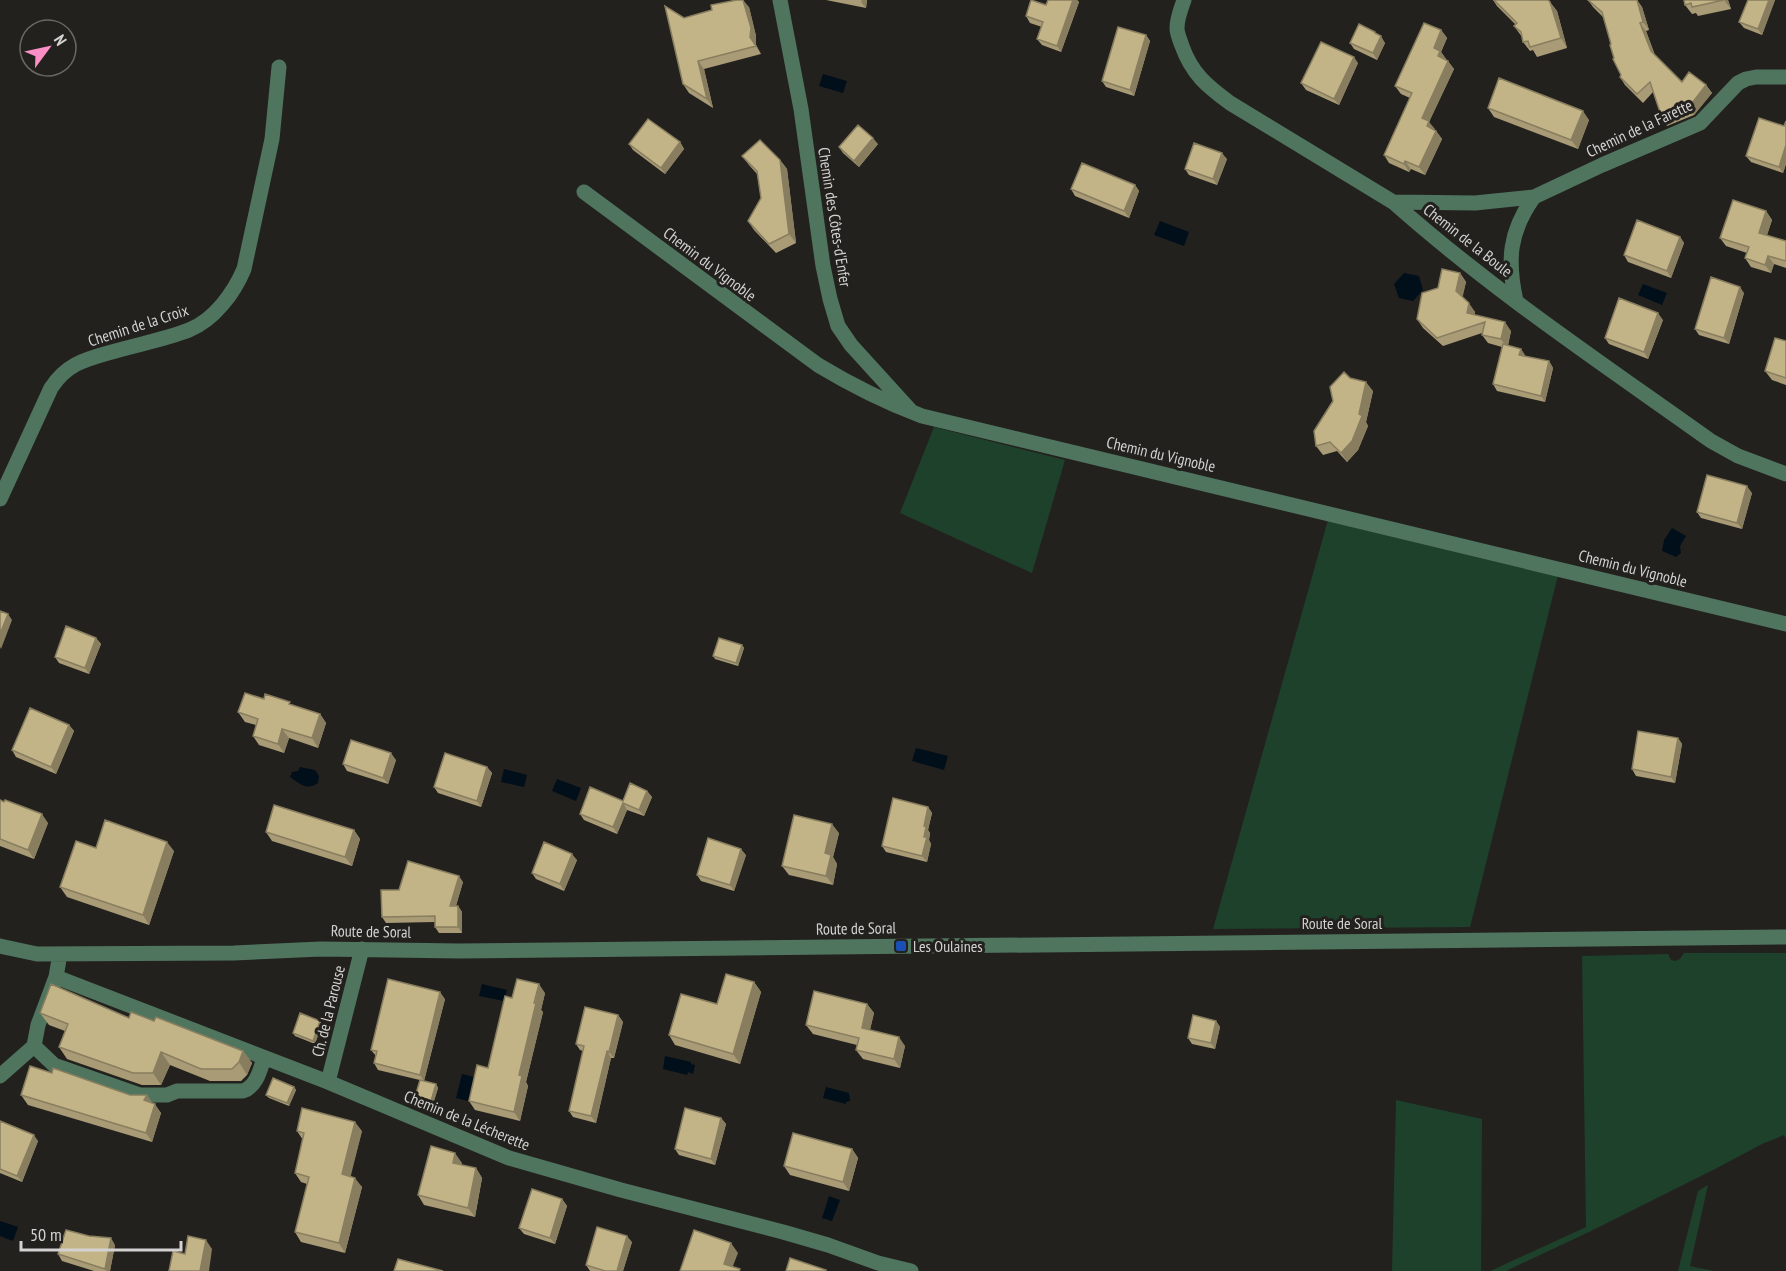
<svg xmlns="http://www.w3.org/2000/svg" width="1786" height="1271" font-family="'PT Sans Narrow',sans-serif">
  <rect width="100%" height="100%" fill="#23211e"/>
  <path fill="#1e412b" d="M934,427l131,33 -33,113 -132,-60z
    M1328,520l230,55 -88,352 -257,2z
    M1684,953h102v186l-2,-4 -22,9 -47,25 -126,63 -83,39h-16l96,-44 -4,-271 86,-2 3,6 4,1 5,-2z
    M1396,1100l86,19 -1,152h-89z
    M1708,1185l-18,81 24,5h-36l20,-80z"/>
  <path fill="#000f1a" d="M823,74l24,7 -4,12 -24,-7z
    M1160,221l29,11 -5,14 -30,-11z
    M1404,273l15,3 4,14 -10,11 -14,-3 -5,-14z
    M1643,284l24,9 -5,12 -24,-10z
    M1672,528l14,8 -6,10 1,7 -5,4 -14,-6 2,-11z
    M916,748l32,8 -4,14 -32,-9z
    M300,767l15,3 4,6 -1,7c-11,8 -18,1 -28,-6l2,-5 6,-1z
    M504,769l23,6 -3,12 -23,-5z
    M557,779l24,9 -5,13 -24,-10z
    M482,984l25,6 -3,11 -25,-5z
    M665,1056l26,6v2l4,1 -2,9 -5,-2 -1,3 -24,-6z
    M462,1074l12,3 -6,24 -12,-3z
    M826,1087l23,6 1,8 -4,1v2l-23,-6z
    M829,1196l11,4 -8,21 -10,-3z
    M0,1221l18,6 -5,14 -13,-5z"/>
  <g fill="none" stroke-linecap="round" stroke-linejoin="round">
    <path stroke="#50755e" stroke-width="15" d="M780,0l21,109 22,157 7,33 8,27 13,19 60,66
      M1184,0c-3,9 -7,18 -7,28 0,6 3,12 5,18 10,28 25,40 48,57l163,99c99,88 210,162 318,239l27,15 48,18
      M584,192l234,173c33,20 67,37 104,51l864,208
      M1393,202l82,1 59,-6 68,-32 98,-42 38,-40 8,-4 10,-2h30
      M1516,301c-9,-41 -7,-69 18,-104
      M0,499l51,-111c15,-23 32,-28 57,-35 27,-8 55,-13 81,-23 25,-10 45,-37 55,-61l28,-130 7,-72
      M0,946l37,8 197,-1 87,-4 139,2 1326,-14
      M56,977l272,105 181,76 112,32 162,42 45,13 50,18 33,8
      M34,1046l20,19 86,30h27l10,-4h66c14,-5 17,-21 21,-33
      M0,1076l34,-30 4,-21 18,-48 4,-23
      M328,1082l34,-133"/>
  </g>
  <path fill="#a89b75" d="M826,0h41l-1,8z
    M1048,0h29l2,2 -18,50 -19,-7 -5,-6 5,-12 -12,-4 -4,-7 20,-11z
    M1493,0h55l9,11 10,37 -30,9 -4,-7 -3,1 -7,-9 -1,-5 -8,-11 2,-1 -19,-19z
    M1588,0h49l5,7 7,23 -3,1 9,24 27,27 24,3 6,8 -18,22 -27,11 -5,-8 -9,-26 -10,11 -18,-18 -5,-8 1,-2 -7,-17 -3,-14 -8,-27 -10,-10z
    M1684,0h44l3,9 -33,7 -2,-3 -4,1 -7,-9z
    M1748,0h27l-13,35 -18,-7 -5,-6z
    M749,7l7,29v9l5,9 -57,15 9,39 -24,-15 -6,-9 1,-66z
    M1441,30l6,8 -6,14 5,7 8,10 -25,53 5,8 2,1 6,8 -17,36 -14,-6 -2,3 -20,-9 -5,-8 26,-57 -9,-4 -6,-8z
    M1146,35l4,6 -16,55 -28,-9 -4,-6z
    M1377,35l8,8 -8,17 -23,-11 -4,-6z
    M1358,63l-19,42 -33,-15 -5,-7z
    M1488,108l101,12 -11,29 -84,-32z
    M1786,121v43l-3,9 -32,-11 -5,-6 38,-30z
    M680,142l4,7 -19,25 -32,-24 -4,-6z
    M878,144l-19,23 -16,-14 -4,-6z
    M742,156l38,4 7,9 9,74 -20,10 -22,-23 -6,-9 13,-23 -4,-24 -8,-9z
    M1227,159l-10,26 -28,-10 -4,-6z
    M1135,185l4,6 -10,27 -54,-22 -4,-7z
    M1766,211l6,9 -5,15 19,6v27l-12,-4 -3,9 -20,-6 -6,-9 2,-5 -21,-7 -6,-8z
    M1680,237l4,6 -13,35 -43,-16 -4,-7z
    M1460,273l6,9 -4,15 13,15 -1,3 37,16 -3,15 13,3 4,7 24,5 4,7 -8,34 -48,-11 -4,-7 9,-37 -14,-4 -6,-8v-2l-39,13 -20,-18 -6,-9 21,-31z
    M1744,293l-15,51 -30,-9 -4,-6z
    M1663,320l-15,39 -39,-15 -4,-6z
    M1786,341v44l-14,-5 -7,-9z
    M1350,378l23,13 -7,31 2,4 -10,24 -11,12 -10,-11 -14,4 -7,-9z
    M1752,493l-10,36 -41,-11 -4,-6z
    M96,638l5,6 -12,30 -30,-11 -4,-6z
    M742,645l2,3 -6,18 -23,-7 -2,-3z
    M264,699l28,6 28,9 6,9 -8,25 -29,-10 -5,15 -25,-8 -6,-9 3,-11 -11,-3 -7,-10z
    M69,725l5,6 -18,43 -40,-17 -4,-7z
    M1678,738l4,6 -7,39 -39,-7 -4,-7z
    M396,760l-8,24 -41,-13 -4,-7z
    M487,767l5,6 -11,34 -43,-14 -4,-6z
    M647,791l5,6 -8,19 -17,-6 -10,24 -33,-14 -4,-6 43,-13z
    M0,800l48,23 -14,36 -34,-13z
    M928,807l4,6 -4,17 2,3 -1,7 2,4 -4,18 -41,-10 -4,-6z
    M354,830l6,9 -8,27 -80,-25 -6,-9z
    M839,833l-6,24 4,7 -4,21 -44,-10 -7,-9z
    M96,848l78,3 -25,74 -82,-28 -7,-10z
    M746,855l-12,36 -33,-10 -4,-6z
    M577,860l-13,31 -28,-12 -4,-6z
    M463,882l-7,24h2l4,6v21h-23l-4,-6v-5l-49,1 -4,-6 17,-27z
    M754,982l7,10 -21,72 -65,-19 -6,-10 48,-31z
    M545,993l-4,17 2,2 -17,70 2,4 -8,35 -45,-11 -6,-9 19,-33 24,-70z
    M445,999l-21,82 -46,-11 -4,-7 2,-7 -5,-6z
    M867,1004l7,9 -4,17 35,16 -5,22 -37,-9 -7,-9 1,-5 -44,-11 -7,-9z
    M40,1013l114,8 89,30 9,12 -5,12 -6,6h-31l-40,-16 -9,20h-19l-75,-26 -8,-12 6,-16 -16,-6z
    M618,1015l5,7 -9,36h-3l-15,65 -23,-6 -4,-6 14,-60 -3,-1 -4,-6z
    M320,1021l2,3 -7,20 -20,-8 -2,-3z
    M1216,1021l4,6 -5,22 -23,-5 -4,-6z
    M436,1084l2,4 -5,16 -15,-4 -3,-3z
    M294,1087l2,3 -7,16 -20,-8 -3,-3z
    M21,1095h126l5,8 9,10 -9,29 -124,-37z
    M721,1118l5,6 -11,41 -36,-10 -4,-6z
    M0,1121l38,20 -16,41 -22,-9z
    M297,1131h65l-12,45 12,11 -17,66 -44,-11 -6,-10 12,-48 -6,-2 -6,-9 8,-33z
    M852,1149l6,9 -9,33 -59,-16 -6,-9z
    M462,1163l-1,2 15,3 6,10 -7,39 -51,-12 -6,-10z
    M562,1199l5,7 -12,38 -31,-10 -5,-6z
    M632,1242l-9,29h-33l-4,-6z
    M115,1245l-5,26h-16l-32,-10 -4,-7z"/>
  <path fill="#887e5f" d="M743,0l6,7 7,29v9l5,9 -11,-17z
    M862,0h5l-1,8 -5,-6z
    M1073,0h4l2,2 -18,50 -4,-6z
    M1637,0l5,7 7,23 -6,-8z
    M1724,0h4l3,9z
    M1769,0h6l-13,35 -4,-6z
    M1550,2l7,9 10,37 -6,-10z
    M1640,23l6,8 10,28 -5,-8z
    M1441,30l6,8 -6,14 5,7 -3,5 -9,-16z
    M1146,35l4,6 -16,55 -4,-6z
    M1381,36l4,7 -8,17 -4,-7z
    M1354,57l4,6 -19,42 -5,-6z
    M698,61l6,8 9,39 -6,-9z
    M1448,61l6,8 -25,53 6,7 -3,5 -10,-16z
    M1706,85l6,8 -18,22 -5,-8z
    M1583,111l6,9 -11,29 -7,-9z
    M1436,131l6,8 -17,36 -6,-8z
    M873,138l5,6 -19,23 -5,-6z
    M680,142l4,7 -19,25 -4,-6z
    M1786,145v19l-3,9 -4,-6z
    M1222,153l5,6 -10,26 -4,-6z
    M780,160l7,9 9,74 -7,-9z
    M1405,161l6,8 -2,3 -5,-8z
    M1135,185l4,6 -10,27 -5,-7z
    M1766,211l6,9 -7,21 -6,-8z
    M1680,237l4,6 -13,35 -4,-7z
    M1768,256l6,8 -3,9 -6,-8z
    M1460,273l6,9 -4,18 -6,-9z
    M1740,287l4,6 -15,51 -5,-6z
    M1469,303l6,9 -2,10 -6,-9z
    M1658,313l5,7 -15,39 -4,-7z
    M1505,322l6,9 -4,17 -6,-9z
    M1521,349l4,6 -1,6 -5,-6z
    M1549,361l4,7 -8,34 -4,-6z
    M1366,382l7,9 -7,31 2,4 -10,24 -11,12 -6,-9 18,-39z
    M1747,486l5,7 -10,36 -5,-6z
    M8,614l4,6 -11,29 -1,-2v-13z
    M96,638l5,6 -12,30 -4,-6z
    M742,645l2,3 -6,18 -2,-3z
    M320,714l6,9 -8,25 -6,-10z
    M69,725l5,6 -18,43 -5,-7z
    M282,729l7,9 -5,15 -6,-9z
    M1678,738l4,6 -7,39 -4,-6z
    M391,753l5,7 -8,24 -5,-6z
    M487,767l5,6 -11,34 -4,-6z
    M647,791l5,6 -8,19 -5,-6z
    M623,803l4,7 -10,24 -4,-7z
    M928,807l4,6 -4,17 2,3 -1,7 2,4 -4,18 -5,-6 2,-30z
    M42,814l6,9 -14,36 -6,-9z
    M832,824l7,9 -6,24 4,7 -4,21 -7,-9 -1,-23z
    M354,830l6,9 -8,27 -7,-9z
    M167,842l7,9 -25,74 -6,-10z
    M741,849l5,6 -12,36 -4,-6z
    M572,854l5,6 -13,31 -4,-7z
    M459,876l4,6 -9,30 -4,-6z
    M458,906l4,6v21l-4,-6z
    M754,982l7,10 -21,72 -7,-10z
    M539,984l6,9 -4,17 2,2 -17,70 2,4 -8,35 -6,-9 5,-37z
    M440,992l5,7 -21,82 -4,-6z
    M867,1004l7,9 -6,24 -6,-9z
    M618,1015l5,7 -9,36 -5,-6z
    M320,1021l2,3 -7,20 -2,-3z
    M1216,1021l4,6 -5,22 -4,-6z
    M899,1037l6,9 -5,22 -6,-9z
    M243,1051l9,12 -5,12 -8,-13z
    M607,1051l4,7 -15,65 -5,-7z
    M161,1052l9,13 -9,20 -8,-12z
    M436,1084l2,4 -5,16 -2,-3z
    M294,1087l2,3 -7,16 -2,-3z
    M147,1095l6,10 -9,-5z
    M155,1104l6,9 -9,29 -6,-9z
    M721,1118l5,6 -11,41 -4,-6z
    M355,1122l7,9 -13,52 -7,-9z
    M34,1135l4,6 -16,41 -5,-6z
    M852,1149l6,9 -9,33 -6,-9z
    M455,1153l7,10 -2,9 -7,-9z
    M476,1168l6,10 -7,39 -7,-9z
    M355,1178l7,9 -17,66 -6,-10z
    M562,1199l5,7 -12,38 -5,-6z
    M627,1236l5,6 -9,29h-6z
    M111,1238l4,7 -5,26h-4l-1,-2z
    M206,1240l6,9 -3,22h-9z
    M731,1243l7,10 -7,18 -7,-7z"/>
  <path fill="#c3b488" stroke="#887e5f" stroke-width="1.5" d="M737,0h6l8,28 -1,9 6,9 -58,15 9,38 -24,-15 -18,-78 19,12 28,-8 -1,-5z
    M1031,0l15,5 2,-5h25l-16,46 -20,-7 6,-17 -17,-6z
    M1494,0h54l2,2 11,36 -31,9 -2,-6 -5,1 -2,-10 -7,-6 3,-3z
    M1588,0h49l6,22 -3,1 11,28 31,31 7,-10 17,13 -17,22 -27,11 -12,-36 -13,12 -17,-17 1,-2 -8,-16 1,-1 -4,-13 1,-1 -9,-32z
    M1684,0h40l-32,7 -1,-4 -6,2z
    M1748,0h21l-11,29 -19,-7z
    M1424,23l17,7 -7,18 6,3 -2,5 10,5 -26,57 7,3 -2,5 9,5 -17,36 -14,-6 -1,3 -20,-9 28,-62 -17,-7z
    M1359,24l16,8v1l6,3 -8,17 -23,-10z
    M1118,27l28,8 -16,55 -28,-9z
    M1321,42l33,15 -20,42 -33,-16z
    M1499,78l84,33 -12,29 -83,-32z
    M1759,118l25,8 2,-5v24l-7,22 -33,-11z
    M648,119l32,23 -19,26 -32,-24z
    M858,125l15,13 -19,23 -15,-14z
    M760,140l20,20 9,74 -20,10 -21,-23 13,-23 -4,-27 -15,-15z
    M1194,143l28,10 -9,26 -28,-10z
    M1082,163l53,22 -11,26 -53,-22z
    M1733,200l33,11 -7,22 27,8v20l-18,-5 -3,9 -20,-7 4,-11 -29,-9z
    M1637,220l43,17 -13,34 -43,-16z
    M1442,269l18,4 -4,18 13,12 -2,10 38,9 -4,17 -19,-4 3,-13 -48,16 -20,-19 5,-26 16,-5z
    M1711,277l29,10 -16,51 -29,-9z
    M1619,298l39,15 -14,39 -39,-14z
    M1775,338l11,3v37l-21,-7z
    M1503,344l18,5 -2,6 30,6 -8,35 -48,-12z
    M1344,372l6,6 16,4 -7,32 3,2 -10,25 -11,12 -11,-11 -14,4 -2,-15 19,-30 -3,-14z
    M1707,475l40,11 -10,37 -40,-11z
    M0,611l8,3 -8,20z
    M66,626l30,12 -11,30 -30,-11z
    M719,638l23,7 -6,18 -23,-7z
    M245,693l19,6 1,-5 25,8 -1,2 31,10 -8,24 -30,-9 -4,15 -25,-8 5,-17 -20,-7z
    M30,708l39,17 -18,42 -39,-17z
    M1638,731l40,7 -7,39 -39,-8z
    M351,740l40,13 -8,25 -40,-14z
    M445,753l42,14 -10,34 -43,-14z
    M630,783l17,8 -8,19 -16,-7 -10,24 -33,-13 10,-27 33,14z
    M893,798l35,9 -4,19 2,1 -2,10h3l-5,19 -40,-10z
    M0,800l4,2 1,-2 37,14 -14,36 -28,-11z
    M274,805l80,25 -9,27 -79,-25z
    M794,815l38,9 -7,29 6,2 -5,21 -44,-10z
    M105,820l62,22 -24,73 -83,-28 16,-46 20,7z
    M708,838l33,11 -11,36 -33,-10z
    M544,842l28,12 -12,30 -28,-11z
    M408,861l51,15 -9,30h8v21h-23v-11l-53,1 -1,-27h18z
    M726,974l28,8 -21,72 -64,-19 12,-41 36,10z
    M388,979l52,13 -20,83 -46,-12 3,-12 -6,-1z
    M517,979l22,5 -5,19h2l-17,72 3,1 -8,36 -45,-11 8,-36 11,3 17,-72 7,2z
    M51,984l78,34 2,-6 23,9 2,-4 87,34 -4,11 -7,7h-31l-40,-17 -8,21h-20l-74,-26 9,-23 -28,-11z
    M814,991l53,13 -5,24 37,9 -5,22 -38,-9 3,-12 -53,-13z
    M585,1007l33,8 -9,37 -2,-1 -16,65 -22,-5 15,-65 -8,-2z
    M300,1013l20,8 -7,20 -20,-8z
    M1193,1015l23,6 -5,22 -23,-5z
    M30,1066l22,7 1,-5 77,27h17l-3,5 11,4 -9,29 -125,-38z
    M273,1078l21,9 -7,16 -21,-8z
    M420,1080l16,4 -5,17 -16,-4z
    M302,1108l53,14 -13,52 13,4 -16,65 -44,-11 14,-55 -14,-4 9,-40 -7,-2z
    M685,1108l36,10 -10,41 -36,-10z
    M0,1121l34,14 -17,41 -17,-7z
    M793,1133l59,16 -9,33 -59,-16z
    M431,1146l24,7 -2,10 23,5 -8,40 -50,-13z
    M532,1189l30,10 -12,39 -31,-10z
    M597,1227l30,9 -10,35h-12l-19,-6z
    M66,1230l23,6 22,2 -6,31 -47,-15z
    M694,1230l37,13 -7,21 16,5 -1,2h-59z
    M188,1236l18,4 -6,31h-31l4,-20 12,3z
    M790,1258l36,12 -1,1h-39z
    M398,1259l45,12h-49z"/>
  <rect fill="#1a4fb4" stroke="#23211e" stroke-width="2" x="895" y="940" width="12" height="12" rx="3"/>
  <g text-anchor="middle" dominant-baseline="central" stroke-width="6" stroke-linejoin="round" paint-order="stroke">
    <g font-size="16" fill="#d3d2d0" stroke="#23211e">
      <text transform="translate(1639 128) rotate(-25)">Chemin de la Farette</text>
      <text transform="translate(835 217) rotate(81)">Chemin des Côtes-d'Enfer</text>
      <text transform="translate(1468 240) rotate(38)">Chemin de la Boule</text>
      <text transform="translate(710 264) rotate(37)">Chemin du Vignoble</text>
      <text transform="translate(138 325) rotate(-18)">Chemin de la Croix</text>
      <text transform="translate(1161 454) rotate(13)">Chemin du Vignoble</text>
      <text transform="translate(1633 568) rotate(14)">Chemin du Vignoble</text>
      <text x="1342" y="923">Route de Soral</text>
      <text transform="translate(856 928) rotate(-1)">Route de Soral</text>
      <text transform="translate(371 931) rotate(1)">Route de Soral</text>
      <text transform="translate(328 1011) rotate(-76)">Ch. de la Parouse</text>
      <text transform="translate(467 1120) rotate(22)">Chemin de la Lécherette</text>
    </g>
    <g font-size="16" fill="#d3d2d0" stroke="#23211e" text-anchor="start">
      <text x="913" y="946">Les Oulaines</text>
    </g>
  </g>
  <g transform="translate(48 48) rotate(57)"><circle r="28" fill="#23211e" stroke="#696865" stroke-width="1.5"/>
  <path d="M0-4.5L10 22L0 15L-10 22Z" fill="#fb8fc5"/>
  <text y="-9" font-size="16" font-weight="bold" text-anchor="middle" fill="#d3d2d0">N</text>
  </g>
  <path d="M21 1241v9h160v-9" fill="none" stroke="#d3d2d0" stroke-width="3"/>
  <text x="30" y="1241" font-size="18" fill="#d3d2d0" stroke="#23211e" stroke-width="4.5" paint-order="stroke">50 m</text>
</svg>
